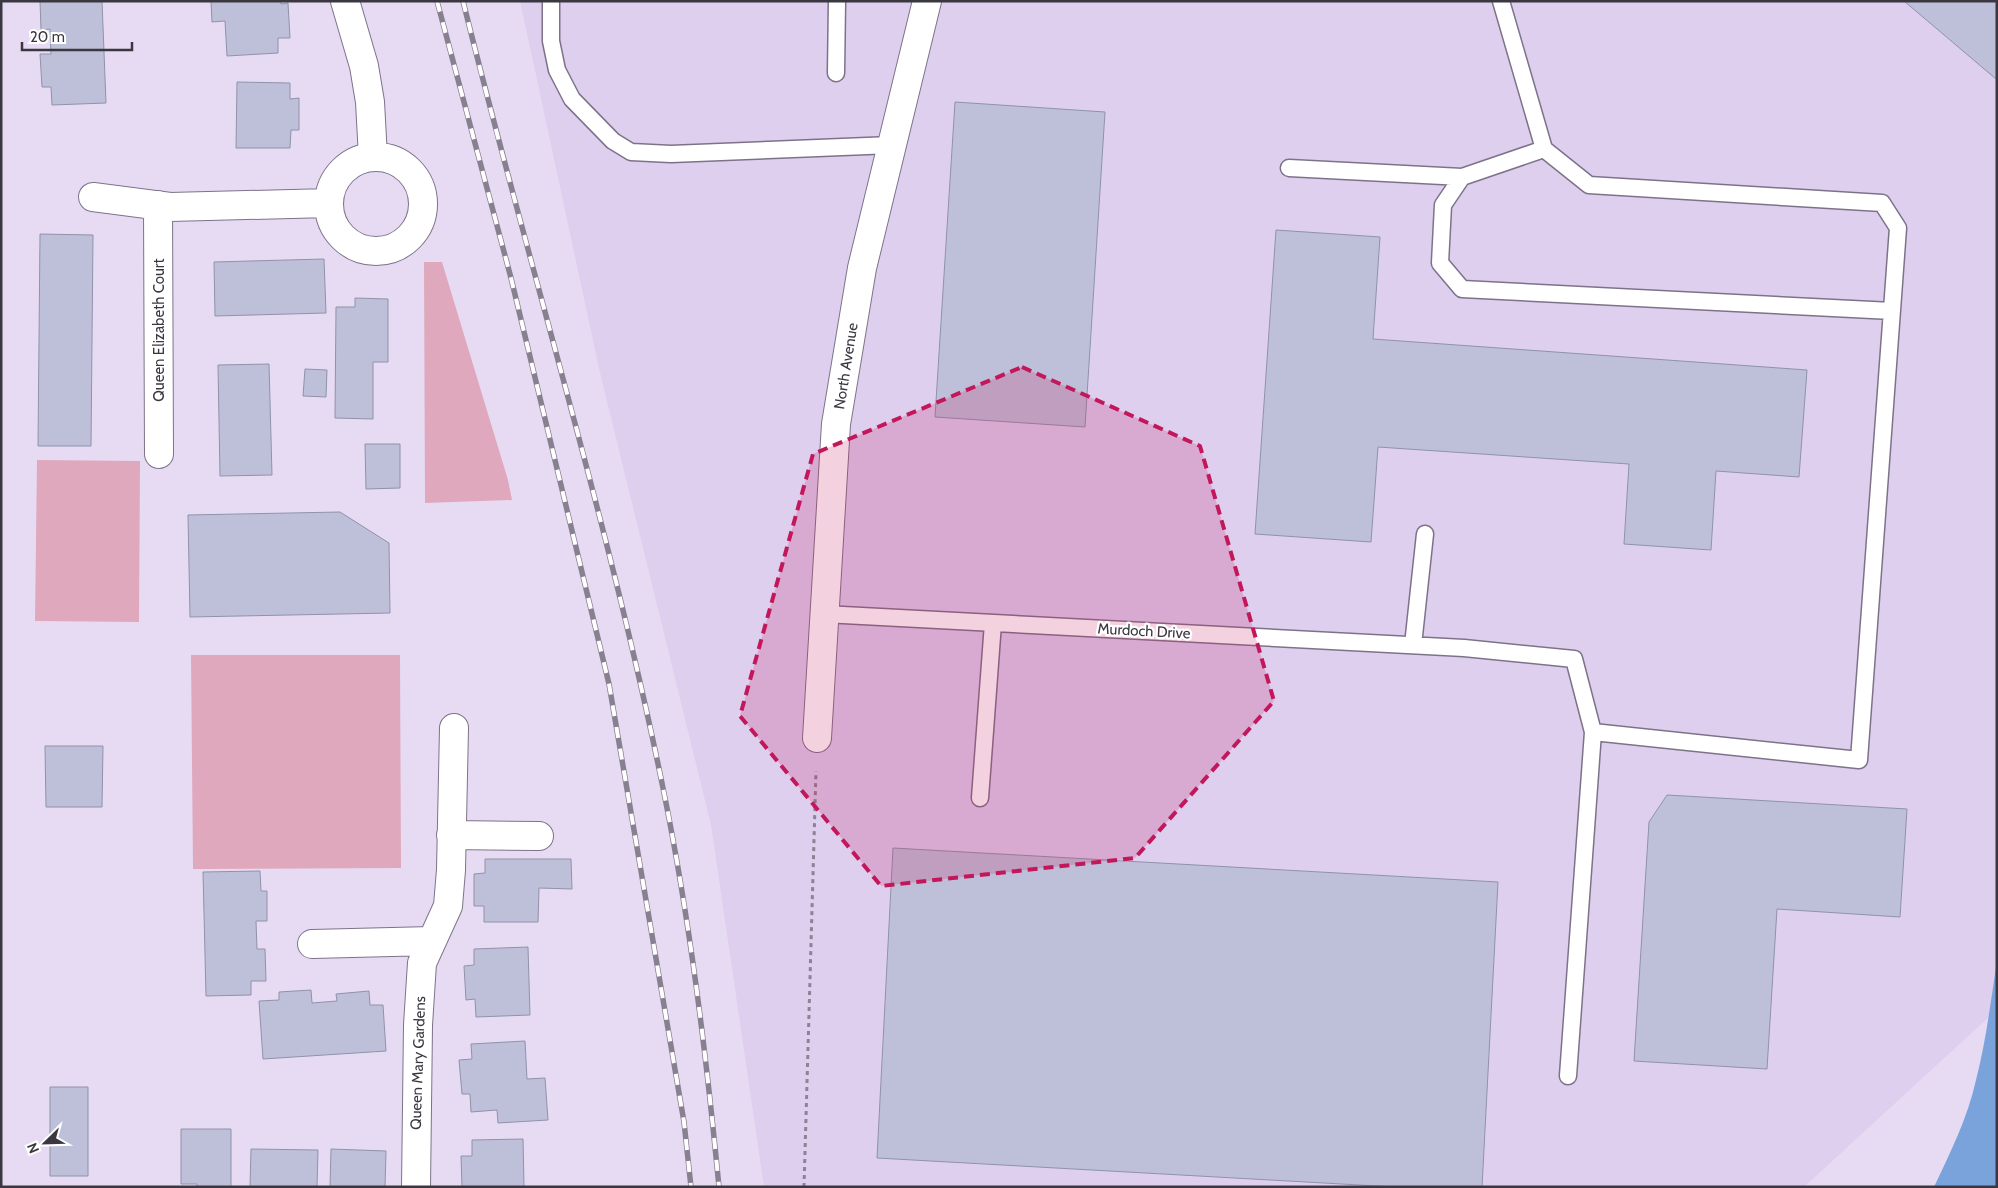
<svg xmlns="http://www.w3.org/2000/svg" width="1998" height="1188" font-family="Cabin,sans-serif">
  <rect width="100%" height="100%" fill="#e7dbf4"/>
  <path fill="#decfef" d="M520,1h1477v959l-8,57 -185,170h-1040l-53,-362 -111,-452z"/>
  <path fill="#dfa8bc" d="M424,262h18l66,218 4,20 -87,3z
    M37,460l103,1 -1,161 -104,-1z
    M191,655h209l1,213 -208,1z"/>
  <path fill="#7ba3db" d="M1997,960v227h-63c16,-34 34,-70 42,-107 10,-39 15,-80 21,-120z"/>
  <path fill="#bec0d9" stroke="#9092aa" d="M40,1h62l4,102 -54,2 -1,-18h-9l-2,-33h11l-1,-25 -9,1z
    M211,1h70v3l7,-1 2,35h-12v15l-51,3 -2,-35 -13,1z
    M1904,1h93v78h-1z
    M237,82l53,1v16l9,-1v32h-8l-1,18h-54z
    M955,102l150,10 -20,315 -150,-10z
    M1276,230l104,7 -7,102 434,31 -8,107 -83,-6 -5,79 -87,-6 5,-80 -251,-17 -7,95 -116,-8z
    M40,234l53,1 -2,211h-53z
    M324,259l2,54 -111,3 -1,-54z
    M355,298l33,1v63h-15v57l-38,-1 1,-111h19z
    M269,364l3,111 -52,1 -2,-111z
    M305,369l22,1 -1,27 -23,-1z
    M365,444h35v44l-34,1z
    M340,512l49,31 1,70 -200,4 -2,-102z
    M45,746h58l-1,61h-56z
    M1667,795l240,14 -7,108 -123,-8 -10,160 -133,-8 15,-239z
    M893,848l605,34 -16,305h-87l-518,-29z
    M485,859h86l1,30 -33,-1 -1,34h-54v-16h-10v-32l11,-1z
    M260,871l1,20h6v30h-11l1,28h8l1,32h-15v14l-45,1 -3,-124z
    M528,947l2,68 -54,2 -1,-18 -9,1 -2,-34 10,-1v-16z
    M311,990l1,13 25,-2 -1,-7 33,-3 1,14h13l3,46 -123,8 -4,-58 20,-1v-8z
    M525,1041l2,38 18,-1 3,42 -50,3 -1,-13 -26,2 -1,-18h-8l-3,-34 13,-1 -1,-15z
    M50,1087h38v89h-38z
    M181,1129h50v58h-34v-3h-16z
    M523,1139l1,48h-62l-1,-31h11v-16z
    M251,1149l67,1 -1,37h-67z
    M331,1149l55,2 -1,36h-55z"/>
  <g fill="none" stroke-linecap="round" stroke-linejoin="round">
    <g stroke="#7d7389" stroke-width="19">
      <path id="service" d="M551,1v40l6,29 15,29 41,42 18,11 40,2 221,-9
        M1501,1l43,148 45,36 293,18 16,25 -39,532 -266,-28
        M836,73l1,-72
        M1544,149l-82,28 -19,28 -3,58 22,26 430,22
        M1289,168l173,9
        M824,614l640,34 110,11 19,73 -25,344
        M1413,645l12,-111
        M980,798l13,-175"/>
    </g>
    <g stroke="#7d7389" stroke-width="30">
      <path id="minor" d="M345,1l19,65 6,36 3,55
        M329 204a47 47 0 1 1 94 0a47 47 0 1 1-94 0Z
        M93,197l77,10 159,-4
        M158,205l1,249
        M817,738l19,-314 26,-156 65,-267
        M451,835l88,1
        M312,944l120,-3
        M416,1187l2,-162 4,-62 26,-57 3,-36 3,-142"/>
    </g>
    <path stroke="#8c8495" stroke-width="3" stroke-dasharray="4 4" stroke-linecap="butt" d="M804,1187l12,-416"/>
    <use href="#service" stroke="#fff" stroke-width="16"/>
    <use href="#minor" stroke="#fff" stroke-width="28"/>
    <g stroke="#888090" stroke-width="5.5">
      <path id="rail" d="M437,1l74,277 98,406 75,438 7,65
        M463,1c65,263 146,522 200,787 27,132 43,265 56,399"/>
    </g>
    <use href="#rail" stroke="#fff" stroke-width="4" stroke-dasharray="11" stroke-linecap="butt"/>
  </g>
  <path fill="#c2185b" fill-opacity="0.2" stroke="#c2185b" stroke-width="4" stroke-dasharray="10 6" stroke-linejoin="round" d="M1022,367l178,79 74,255 -139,157 -254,28 -141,-170 73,-262z"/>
  <g text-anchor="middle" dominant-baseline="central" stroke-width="4.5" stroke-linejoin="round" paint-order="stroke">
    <g font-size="15" fill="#3b3740" stroke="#fff">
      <text transform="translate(159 330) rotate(-90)">Queen Elizabeth Court</text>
      <text transform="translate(846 366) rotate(-81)">North Avenue</text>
      <text transform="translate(1144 631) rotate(3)">Murdoch Drive</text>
      <text transform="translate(418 1063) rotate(-88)">Queen Mary Gardens</text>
    </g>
  </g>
  <rect width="1998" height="1188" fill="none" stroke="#3b3740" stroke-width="5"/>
  <g transform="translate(45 1143) rotate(247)" stroke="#ffffff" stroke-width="4" paint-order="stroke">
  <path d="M0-4L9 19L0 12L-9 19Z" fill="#3b3740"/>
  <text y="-8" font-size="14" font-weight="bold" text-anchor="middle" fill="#3b3740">N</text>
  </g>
  <path d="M22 42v8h110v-8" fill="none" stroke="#3b3740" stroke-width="2.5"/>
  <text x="30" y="42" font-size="15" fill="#3b3740" stroke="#ffffff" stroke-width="4" paint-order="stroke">20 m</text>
</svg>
